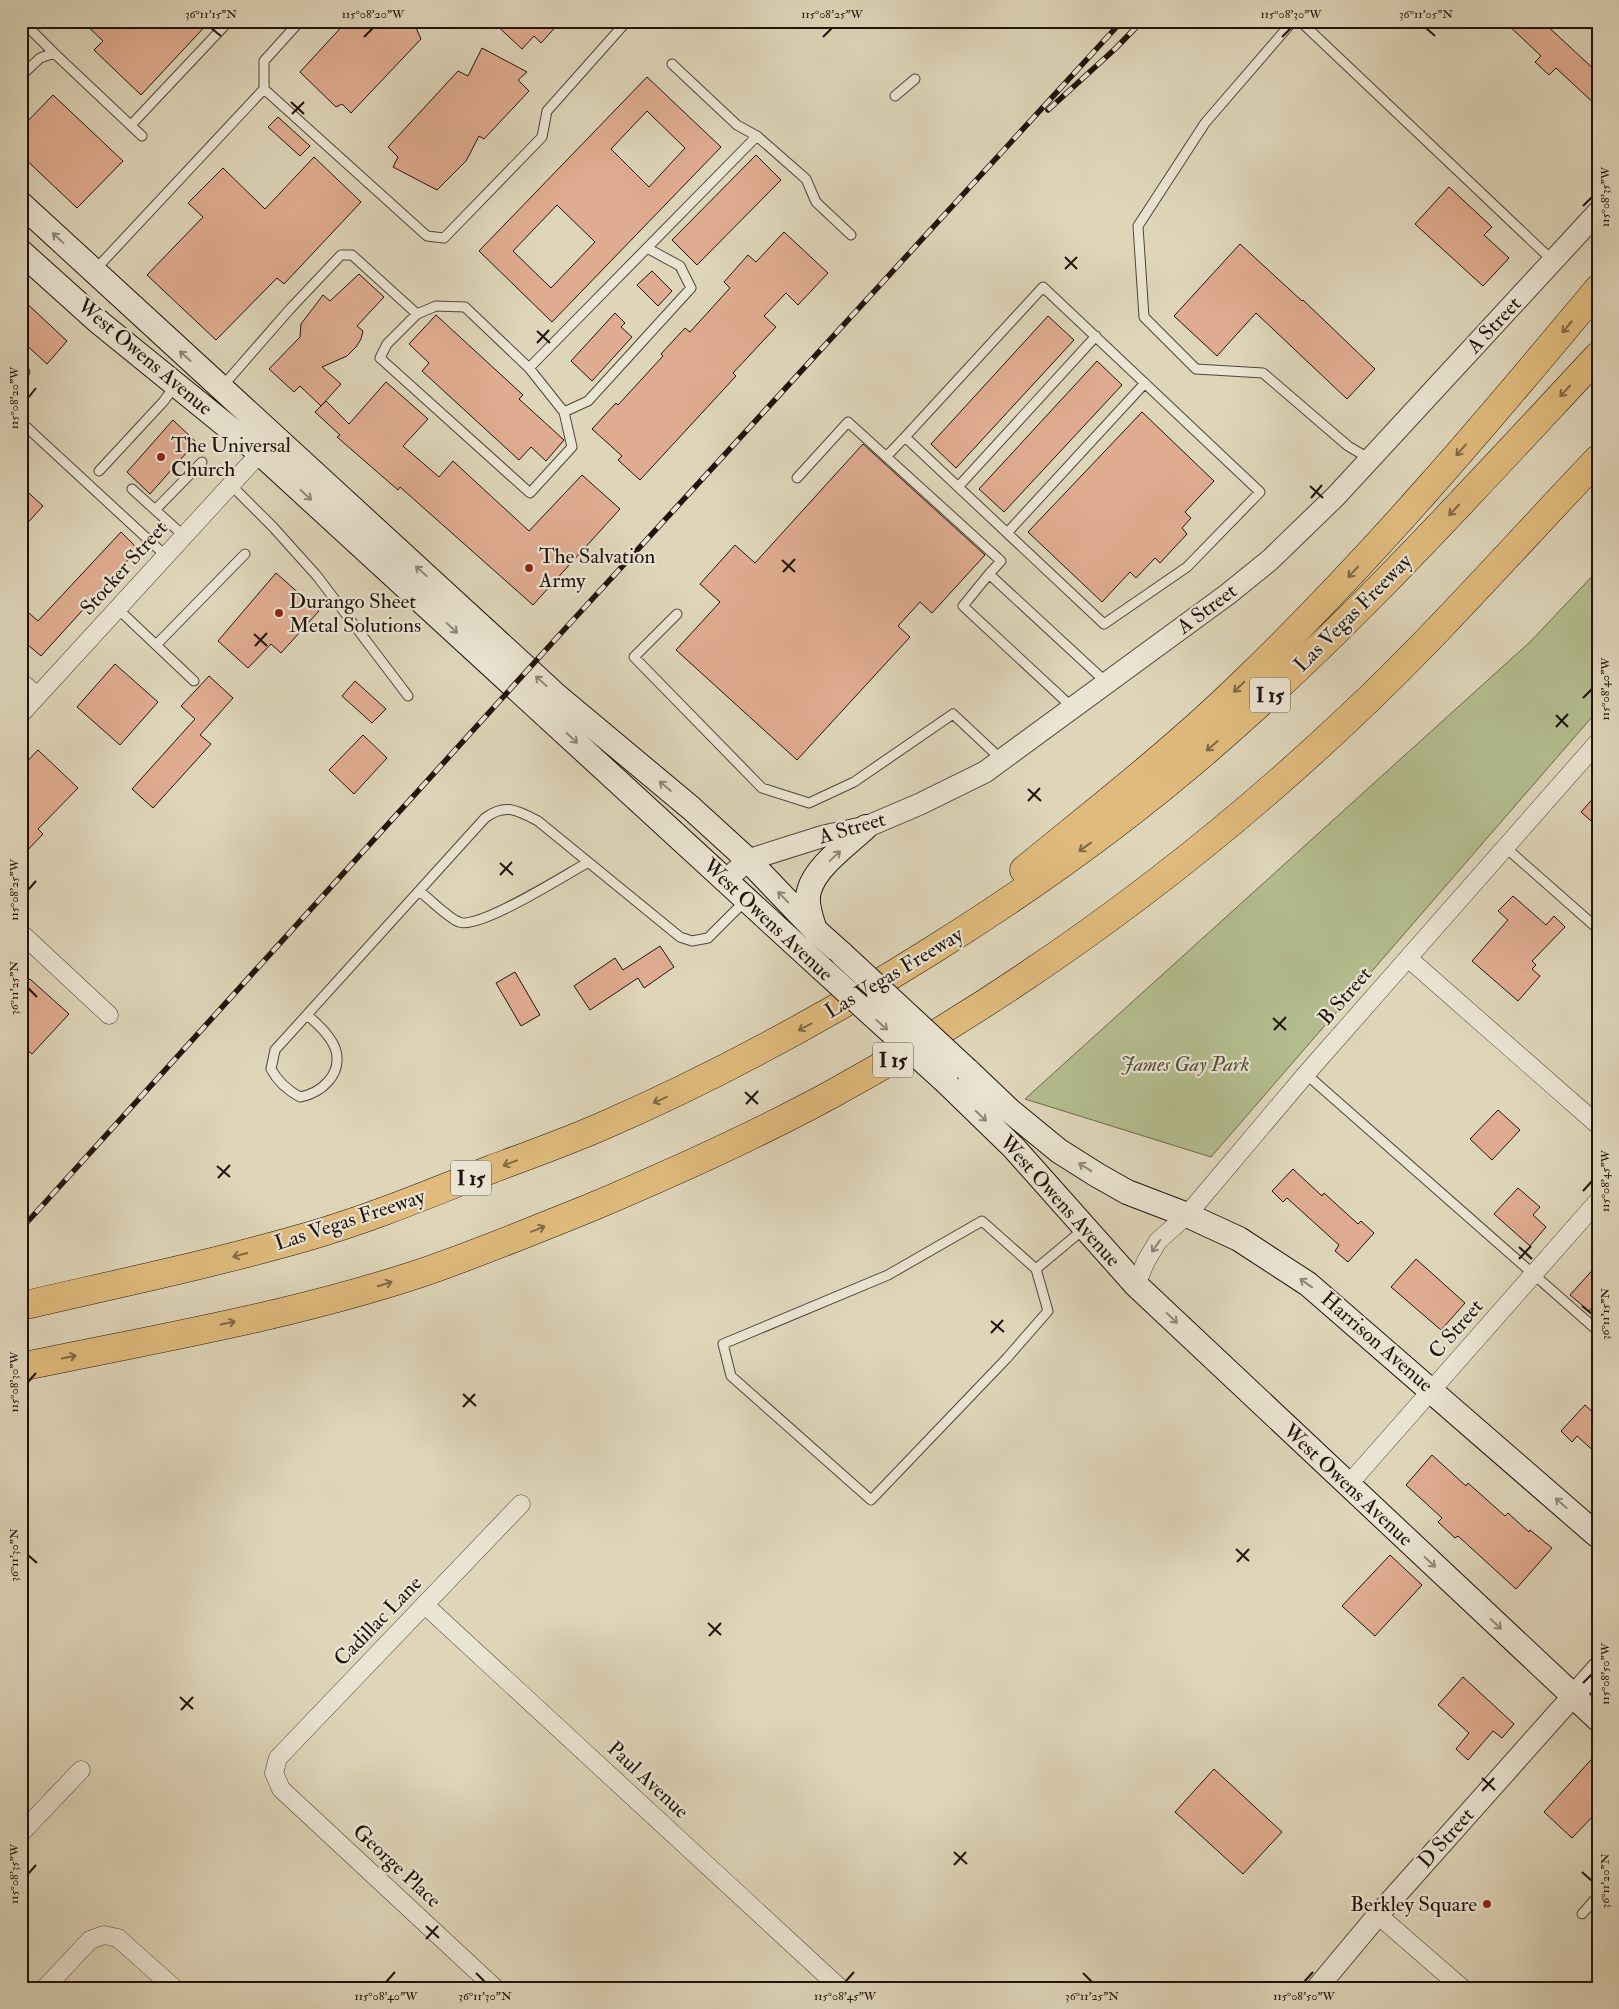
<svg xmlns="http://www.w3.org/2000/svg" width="1619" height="2009" font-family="'IM FELL Double Pica',serif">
  <rect width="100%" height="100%" fill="#dfd6ba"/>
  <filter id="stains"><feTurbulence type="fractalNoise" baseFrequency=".004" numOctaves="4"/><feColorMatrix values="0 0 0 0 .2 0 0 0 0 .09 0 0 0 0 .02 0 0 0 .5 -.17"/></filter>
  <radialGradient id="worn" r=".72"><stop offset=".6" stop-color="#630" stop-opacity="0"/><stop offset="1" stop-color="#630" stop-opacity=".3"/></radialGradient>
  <path fill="#b3bd8f" stroke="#6a684e" d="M1598,570v140l-387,447 -186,-58 506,-458z"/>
  <path fill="#e0ac91" stroke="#20130d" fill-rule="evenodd" d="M82,21h128l-69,74 -47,-45 9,-9z
    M347,21h66l8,18 -70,74 -9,-9 -6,3 -36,-35z
    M492,21h69l-20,22 -7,-7 -12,13z
    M1504,21h38l56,52v34l-42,-39 -7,7 -14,-13 6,-6z
    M482,48l45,24 -9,8 11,11 -45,48 -5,-3 -13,25 -29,29 -44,-23 5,-10 -10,-10 70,-76 10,5z
    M647,77l74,70 -169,175 -73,-71zM647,111l38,37 -36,39 -38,-38zM557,205l38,37 -44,46 -38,-37z
    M53,95l70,66 -46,47 -56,-53v-27z
    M278,117l32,29 -10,10 -32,-29z
    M756,155l25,25 -84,85 -25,-25z
    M314,157l47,45 -77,82 -7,-6 -61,62 -69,-65 56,-58 -15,-14 35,-35 42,41z
    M1449,187l43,40 -8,8 25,23 -26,28 -68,-62z
    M784,232l44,41 -30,32 -12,-12 -22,23 12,11 -43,46 3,3 -96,104 -22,-20 4,-4 -30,-27 24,-26 2,2 45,-49 -2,-2 24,-26 5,4 40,-44 -6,-6 24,-27 8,7z
    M1240,244l62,57 1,-1 72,69 -28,30 -91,-86 -39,43 -43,-40z
    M652,271l20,20 -14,15 -21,-21z
    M359,274l25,23 -27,29 6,5 -2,8 -5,8 -9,9 -25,11 19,17 -20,22 -21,-20 -6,6 -25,-23 31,-32 1,-13 22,-29 7,6z
    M21,298l46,43 -20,23 -26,-24z
    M615,313l10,10 -4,4 11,10 -40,44 -21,-20z
    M436,315l87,80 -4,4 45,41 -18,21 -15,-14 -12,13 -97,-89 7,-8 -20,-19z
    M1048,316l26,24 -118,128 -25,-24z
    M1097,361l25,24 -118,127 -25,-23z
    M386,382l42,37 -25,27 36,31 14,-16 76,70 53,-56 38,34 -87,96 -133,-118 -2,3 -61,-53 3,-2 -25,-23 11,-11 23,23z
    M1142,412l72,69 -29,31 6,6 -9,10 5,6 -27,29 -5,-5 -19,20 -6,-6 -28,30 -74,-70z
    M173,420l23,22 -46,52 -23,-22z
    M863,444l122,111 -53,58 -12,-11 -22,24 12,11 -113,123 -121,-110 44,-48 -20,-18 35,-39 20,18z
    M21,486l22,20 -22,24z
    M121,532l17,17 -97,107 -20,-17v-33l17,15z
    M276,573l43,38 -38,42 -10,-9 -23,24 -30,-27z
    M115,664l43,38 -38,43 -43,-38z
    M209,676l24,22 -33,37 11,9 -58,64 -21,-19 63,-70 -14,-13z
    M355,681l31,28 -14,14 -30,-27z
    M363,735l24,23 -33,36 -25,-24z
    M38,750l40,38 -40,41 5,5 -22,23v-89z
    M1598,793v34l-17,-15z
    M1513,896l33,29 8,-9 11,11 -33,34 4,4 -4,4 8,7 -22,25 -46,-40 36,-41 -10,-9z
    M660,946l14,21 -30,21 -6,-10 -48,32 -16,-24 41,-28 8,12z
    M515,972l25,43 -19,11 -25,-43z
    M30,979l39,35 -37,40 -11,-9v-57z
    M1498,1110l22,20 -28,30 -22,-21z
    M1293,1169l29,27 2,-3 34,31 3,-3 13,12 -26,29 -13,-11 4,-6 -52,-47 -4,4 -11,-11z
    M1518,1188l22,19 -7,8 13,12 -16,19 -36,-32z
    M1416,1259l49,44 -24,27 -50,-43z
    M1598,1264v37l-9,10 -19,-16z
    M1585,1405l13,12v38l-21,-19 -5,6 -11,-11z
    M1432,1455l34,31 2,-3 37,33 3,-3 21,19 1,-2 22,18 -36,41 -58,-53 -3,2 -17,-16 4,-4 -36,-33z
    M1390,1555l32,30 -47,51 -33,-30z
    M1463,1677l51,47 -12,14 -9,-7 -25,29 -12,-11 13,-16 -31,-28z
    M1598,1752v59l-26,27 -28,-26z
    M1214,1769l68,63 -39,42 -68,-62z"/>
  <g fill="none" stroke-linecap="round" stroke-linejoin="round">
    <g stroke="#504438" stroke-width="11">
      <path id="service" d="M22,21l32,32
        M1293,21l-88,102 -67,103 6,91 52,52 67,4 85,73 22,13
        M1300,21l253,240
        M1591,21l7,6
        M672,64l65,61 20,11 49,43 10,23 35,33
        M21,76l19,-18 14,-5 88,83
        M264,89l163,147 17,2 98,-101 5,-26 80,-90
        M895,96l20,-17
        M131,125l98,-104
        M94,271l170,-182v-28l36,-40
        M436,306l29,1 64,61 35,44 8,35 -42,46 -150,-135 7,-14 30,-30z
        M21,368l4,4 -4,4
        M529,368l228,-232
        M221,388l69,-79 51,-54h11l65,59
        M564,412l24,-11 103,-113 -11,-22 -33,-18
        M21,422l145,134
        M886,457l19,-20 138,-150 217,205 -73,75 -83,57 -199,-187
        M99,471l64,-69 12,-16
        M797,478l51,-56 153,139 -12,13
        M231,485l42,42 44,49 91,120
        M958,487l138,-151
        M132,489l52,47
        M155,510l47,-48
        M1007,533l138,-150
        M118,609l76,72
        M677,614l-43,43 128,131 47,15 45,-21 99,-68 49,46
        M156,645l89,-91
        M1073,708l-110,-102 26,-32 118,109
        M1505,847l93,82
        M419,891c10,7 29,27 40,31 20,8 106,-47 128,-59
        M307,1015c11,9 25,22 29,36 6,24 -15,42 -36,46 -13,-7 -22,-15 -29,-28l4,-19 210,-232c20,-15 32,-8 53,3l142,116 12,4 16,-3 38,-38
        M1306,1074l292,257
        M1036,1269l12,42 -41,47 -136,142 -140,-124 -8,-32 165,-69 94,-54 54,48 49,-41
        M1582,1914l16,-18"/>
    </g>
    <g stroke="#504438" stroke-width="19">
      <path id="minor" d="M21,682l16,14
        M21,714l239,-261
        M21,933l88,82
        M1408,958l190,167
        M1136,1285l10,-24 12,-20 29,-26 119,-141 292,-332
        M1348,1485l250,-284
        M425,1605l415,383
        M21,1833l60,-63
        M1378,1915l84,73
        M45,1988l45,-48 14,-5 14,3 56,50
        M495,1988l-214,-199 -7,-16 4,-15 243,-254"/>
    </g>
    <g stroke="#504438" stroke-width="23">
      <path id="tertiary" d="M726,880l22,-20 76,-24 42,-9 54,-23 65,-32 243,-178 42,-34 66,-64 262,-284
        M1317,1988l61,-73 220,-247"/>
    </g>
    <g stroke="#20130d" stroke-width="26">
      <path id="secondary" d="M21,204l537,493 133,111 57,52 67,70 28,25
        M21,252l79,71 160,130 561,515
        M815,930c-4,-12 -10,-27 -6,-39 6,-24 39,-47 57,-64
        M967,1070l42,40 50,41 38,24 30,17 60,23 52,24 69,45 290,252
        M946,1082l68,66 122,137 462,434"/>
    </g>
    <g stroke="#20130d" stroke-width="29">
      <path id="motorway" d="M1024,870c73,-60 148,-118 216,-184 128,-123 244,-260 358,-397
        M21,1306c95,-22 191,-42 285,-69 63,-18 125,-44 186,-68 35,-13 71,-26 106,-41 116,-50 226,-110 333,-177 96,-60 189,-126 275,-200 141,-121 265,-259 392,-395
        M21,1367c133,-28 271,-51 400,-94 56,-19 111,-42 166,-64 83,-35 166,-72 245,-115 188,-103 364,-231 520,-379 86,-81 164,-170 246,-256"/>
    </g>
    <use href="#service" stroke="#eae4d2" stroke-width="9"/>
    <use href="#minor" stroke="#eae4d2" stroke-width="18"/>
    <use href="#tertiary" stroke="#eae4d2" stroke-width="21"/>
    <use href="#secondary" stroke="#eae4d2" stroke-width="24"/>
    <use href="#motorway" stroke="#e0bb7d" stroke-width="28"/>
    <g stroke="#20130d" stroke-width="5.5">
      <path id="rail" d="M1048,110l68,-62 26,-27
        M21,1229l542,-598 559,-610"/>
    </g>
    <use href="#rail" stroke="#eae4d2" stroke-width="4" stroke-dasharray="11" stroke-linecap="butt"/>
    <g stroke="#20130d" stroke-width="26" stroke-linecap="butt">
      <path id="secondary-bridge" d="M843,955l124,115
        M821,968l125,114"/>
    </g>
    <use href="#secondary-bridge" stroke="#eae4d2" stroke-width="24"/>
  </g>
  <defs><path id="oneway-shaft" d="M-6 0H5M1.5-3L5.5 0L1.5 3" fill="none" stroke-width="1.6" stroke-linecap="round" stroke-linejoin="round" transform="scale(1.25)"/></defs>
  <g stroke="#8f8679">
    <use href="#oneway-shaft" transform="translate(58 238) rotate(-137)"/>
    <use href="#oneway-shaft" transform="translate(185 356) rotate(-138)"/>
    <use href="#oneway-shaft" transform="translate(306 495) rotate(43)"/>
    <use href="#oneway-shaft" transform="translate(421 571) rotate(-138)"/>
    <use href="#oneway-shaft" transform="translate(452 628) rotate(43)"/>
    <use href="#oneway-shaft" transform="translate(541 681) rotate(-138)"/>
    <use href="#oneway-shaft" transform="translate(572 738) rotate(43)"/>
    <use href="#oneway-shaft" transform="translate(665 786) rotate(-140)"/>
    <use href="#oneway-shaft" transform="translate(835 856) rotate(-43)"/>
    <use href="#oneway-shaft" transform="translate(783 897) rotate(-134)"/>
    <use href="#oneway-shaft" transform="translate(882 1025) rotate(42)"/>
    <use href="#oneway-shaft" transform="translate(981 1116) rotate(44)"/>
    <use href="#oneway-shaft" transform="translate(1085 1167) rotate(-147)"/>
    <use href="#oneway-shaft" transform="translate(1156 1246) rotate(125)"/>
    <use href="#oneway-shaft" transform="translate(1306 1283) rotate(-144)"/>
    <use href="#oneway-shaft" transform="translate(1172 1318) rotate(43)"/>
    <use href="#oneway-shaft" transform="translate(1561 1503) rotate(-139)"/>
    <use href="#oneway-shaft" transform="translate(1430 1562) rotate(43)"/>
    <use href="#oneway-shaft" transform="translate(1496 1624) rotate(43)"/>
  </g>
  <g stroke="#806745">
    <use href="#oneway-shaft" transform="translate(1567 327) rotate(130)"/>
    <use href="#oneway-shaft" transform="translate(1565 391) rotate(133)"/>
    <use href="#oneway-shaft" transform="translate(1461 450) rotate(131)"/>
    <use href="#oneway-shaft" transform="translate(1454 510) rotate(133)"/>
    <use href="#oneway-shaft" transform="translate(1353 572) rotate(133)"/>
    <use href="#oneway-shaft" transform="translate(1239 687) rotate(136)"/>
    <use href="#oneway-shaft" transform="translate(1212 746) rotate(139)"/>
    <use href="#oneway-shaft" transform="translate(1085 847) rotate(144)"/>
    <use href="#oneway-shaft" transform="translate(805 1027) rotate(152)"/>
    <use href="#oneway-shaft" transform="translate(660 1100) rotate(156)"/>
    <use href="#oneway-shaft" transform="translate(510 1163) rotate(159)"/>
    <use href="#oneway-shaft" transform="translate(538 1229) rotate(-22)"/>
    <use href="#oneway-shaft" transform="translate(240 1255) rotate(165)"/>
    <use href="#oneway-shaft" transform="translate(385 1284) rotate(-17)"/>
    <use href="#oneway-shaft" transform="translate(228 1323) rotate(-12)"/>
    <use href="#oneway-shaft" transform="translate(69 1357) rotate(-12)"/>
  </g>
  <path fill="none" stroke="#20130d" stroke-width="2" d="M211,28l10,8M1426,28l9,8M364,37l9,-9M823,37l9,-9M1282,37l9,-9M291,102l13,12M292,114l12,-12M1583,206l9,-9M1065,257l12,12M1065,269l12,-12M537,331l13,12M537,343l12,-13M28,398l8,-10M1310,486l13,12M1311,498l11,-13M782,560l13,12M783,572l12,-13M254,634l13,12M255,646l12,-13M1583,698l9,-9M1556,715l12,12M1556,727l12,-13M1028,789l13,12M1028,801l12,-13M500,863l13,12M500,875l12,-13M28,890l8,-9M28,988l9,9M1273,1018l13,12M1274,1030l12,-13M745,1092l13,12M746,1104l12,-13M217,1166l13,11M218,1178l12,-13M1583,1191l9,-10M1519,1247l13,12M1519,1259l12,-13M1582,1306l10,8M991,1321l13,11M991,1333l12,-13M28,1382l8,-9M463,1394l13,12M463,1407l12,-13M1236,1549l13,12M28,1555l9,8M1237,1562l12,-13M708,1623l13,12M709,1636l12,-13M1583,1683l9,-9M180,1697l13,12M181,1710l12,-13M1482,1778l13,12M1482,1791l12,-13M954,1852l13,12M954,1865l12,-13M1582,1872l10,9M28,1874l8,-9M426,1926l13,12M426,1939l12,-13M476,1973l9,9M1083,1973l9,9M386,1982l9,-10M845,1982l9,-10M1304,1982l9,-10"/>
  <g fill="#8f2418" stroke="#eae4d2" stroke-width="2">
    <circle cx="161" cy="457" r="5"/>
    <circle cx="529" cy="568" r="5"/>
    <circle cx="279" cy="613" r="5"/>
    <circle cx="1487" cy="1904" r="5"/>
  </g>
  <g text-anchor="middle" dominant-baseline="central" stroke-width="4.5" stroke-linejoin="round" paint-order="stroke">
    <g fill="#eae4d2" stroke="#5d5248" stroke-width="1">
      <rect x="1250" y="677.5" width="40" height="35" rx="4"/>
      <rect x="873" y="1042.5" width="40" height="35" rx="4"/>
      <rect x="451" y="1160.5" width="40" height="35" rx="4"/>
    </g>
    <g font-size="20" font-weight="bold" fill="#20130d">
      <text x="1270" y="695">I 15</text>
      <text x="893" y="1060">I 15</text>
      <text x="471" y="1178">I 15</text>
    </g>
    <g font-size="21" fill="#20130d" stroke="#eae4d2">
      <text transform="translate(1494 325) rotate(-47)">A Street</text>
      <text transform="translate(145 357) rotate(40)">West Owens Avenue</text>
      <text transform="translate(124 568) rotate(-48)">Stocker Street</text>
      <text transform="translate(1207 609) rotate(-37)">A Street</text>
      <text transform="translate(1353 613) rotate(-45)">Las Vegas Freeway</text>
      <text transform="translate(852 828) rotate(-16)">A Street</text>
      <text transform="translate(768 920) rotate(43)">West Owens Avenue</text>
      <text transform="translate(894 973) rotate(-31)">Las Vegas Freeway</text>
      <text transform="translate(1345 996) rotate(-49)">B Street</text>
      <text transform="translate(1060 1201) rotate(48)">West Owens Avenue</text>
      <text transform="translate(350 1220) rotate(-18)">Las Vegas Freeway</text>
      <text transform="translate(1456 1329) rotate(-49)">C Street</text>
      <text transform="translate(1377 1342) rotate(41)">Harrison Avenue</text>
      <text transform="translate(1348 1485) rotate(43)">West Owens Avenue</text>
      <text transform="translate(378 1621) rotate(-46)">Cadillac Lane</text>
      <text transform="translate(648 1780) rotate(43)">Paul Avenue</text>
      <text transform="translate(1446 1838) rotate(-48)">D Street</text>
      <text transform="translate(397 1866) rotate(43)">George Place</text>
    </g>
    <g font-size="21" fill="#20130d" stroke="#eae4d2" text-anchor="start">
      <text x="171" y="445">The Universal<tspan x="171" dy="24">Church</tspan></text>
      <text x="539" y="556">The Salvation<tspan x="539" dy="24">Army</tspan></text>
      <text x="289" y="601">Durango Sheet<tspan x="289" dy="24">Metal Solutions</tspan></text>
      <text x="1477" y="1904" text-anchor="end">Berkley Square</text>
    </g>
    <g font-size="21" font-style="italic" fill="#534e3a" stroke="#eae4d2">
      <text x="1185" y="1064">James Gay Park</text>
    </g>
  </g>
  <rect width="1619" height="2009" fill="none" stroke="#dfd6ba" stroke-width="55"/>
  <rect x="28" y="28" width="1564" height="1954" fill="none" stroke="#20130d" stroke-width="2"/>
  <g font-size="12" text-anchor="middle" fill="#20130d">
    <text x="211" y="18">36°11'15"N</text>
    <text x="373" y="18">115°08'20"W</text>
    <text x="832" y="18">115°08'25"W</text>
    <text x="1291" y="18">115°08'30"W</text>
    <text x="1426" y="18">36°11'05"N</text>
    <text transform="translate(1605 197) rotate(-90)" y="4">115°08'35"W</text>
    <text transform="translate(14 398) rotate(-90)" y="4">115°08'20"W</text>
    <text transform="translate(1605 689) rotate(-90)" y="4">115°08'40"W</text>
    <text transform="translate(14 890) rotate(-90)" y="4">115°08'25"W</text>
    <text transform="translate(14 988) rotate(-90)" y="4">36°11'25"N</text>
    <text transform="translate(1605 1181) rotate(-90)" y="4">115°08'45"W</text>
    <text transform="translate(1605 1314) rotate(-90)" y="4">36°11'15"N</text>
    <text transform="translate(14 1382) rotate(-90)" y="4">115°08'30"W</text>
    <text transform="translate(14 1555) rotate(-90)" y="4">36°11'30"N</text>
    <text transform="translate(1605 1674) rotate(-90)" y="4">115°08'50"W</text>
    <text transform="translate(14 1874) rotate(-90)" y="4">115°08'35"W</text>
    <text transform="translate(1605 1881) rotate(-90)" y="4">36°11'20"N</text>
    <text x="386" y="2000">115°08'40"W</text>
    <text x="485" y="2000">36°11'30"N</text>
    <text x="845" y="2000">115°08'45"W</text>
    <text x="1092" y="2000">36°11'25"N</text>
    <text x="1304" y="2000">115°08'50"W</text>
  </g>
  <rect width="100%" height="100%" filter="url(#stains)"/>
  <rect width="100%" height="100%" fill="url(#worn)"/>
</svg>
